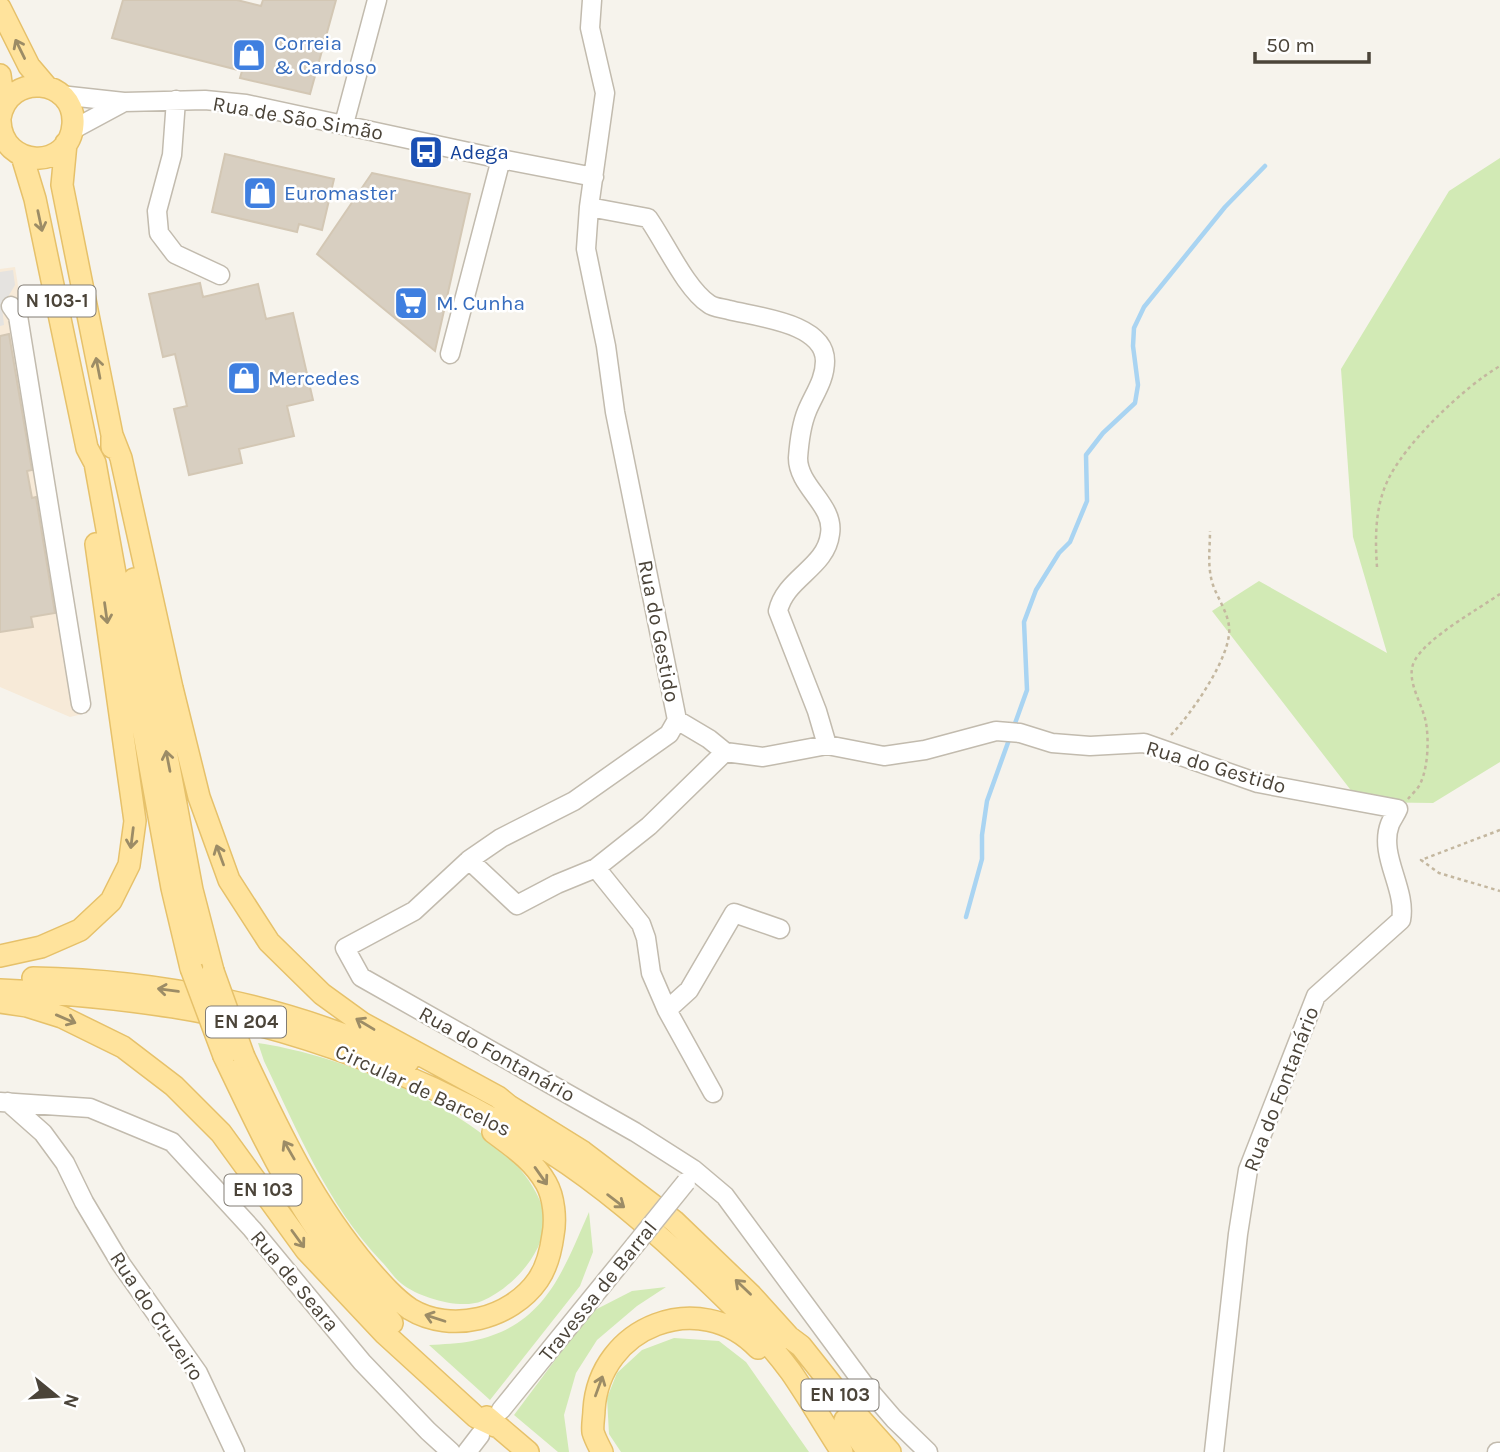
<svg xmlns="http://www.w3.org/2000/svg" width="1500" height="1452" font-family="Karla,sans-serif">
  <rect width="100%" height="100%" fill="#f6f3ec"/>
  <path fill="#f7ead8" d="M15,267l72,446 -17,4 -70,-30v-418z"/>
  <path fill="#d2eab5" d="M1500,158v604l-67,41 -73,-1 -148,-191 47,-30 128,72 -34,-116 -12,-168 108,-178z
    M258,1043c85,12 252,75 284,163 13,37 -28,82 -60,95 -21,9 -62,-3 -80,-17 -8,-6 -14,-16 -21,-23 -54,-57 -84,-131 -117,-200z
    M589,1212l4,40 -13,34 -90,114 -61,-55c14,-1 29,-1 43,-4 73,-15 90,-68 117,-129z
    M666,1287l-29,19 -40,34 -21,33 -12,42 5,37h-11l-44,-37 77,-103 41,-21z
    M674,1338l45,3 27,21 63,90h-188l-12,-18 -2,-36 10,-25 25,-23z"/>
  <path fill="#e5e3e0" d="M13,270l2,15 -13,22 2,18 -4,1v-54z"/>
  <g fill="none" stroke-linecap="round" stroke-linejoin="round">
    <path stroke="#a9d4f2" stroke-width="4.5" d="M1013,729l14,-39 -3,-68 12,-32 23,-37 11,-11 17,-41 -1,-46 17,-22 32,-30 3,-18 -5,-39 1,-18 10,-21 81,-100 40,-41
      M966,917l16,-58v-24l5,-34 23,-64"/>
  </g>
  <path fill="#d8cfc1" stroke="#d3c7b4" stroke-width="2" d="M123,0h114l24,6 2,-6h73l-26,94 -70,-16 2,-7 -130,-33z
    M225,154l109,25 -12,51 -23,-6 -2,8 -85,-20z
    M372,173l98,21 -35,157 -118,-97z
    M200,283l3,14 55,-13 8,35 27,-6 20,87 -26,6 7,30 -55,13 3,14 -53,12 -15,-66 13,-3 -12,-52 -12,3 -14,-63z
    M9,334l23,136 -5,1 5,27 4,-1 19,116 -24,4 2,10 -33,5v-296z"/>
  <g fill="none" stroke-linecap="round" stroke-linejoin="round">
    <g stroke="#c2bbae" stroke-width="21">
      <path id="minor" d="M592,0l-2,28 15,65 -16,114 -3,42 20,97 9,66 62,308 32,19 16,13 38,5 64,-12 57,11 41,-6 71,-19 24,2 32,10 38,3 54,-3 114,40 140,26c-2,5 -6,10 -8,15 -12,31 17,65 11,96l-85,76 -68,174 -10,64 -24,218
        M60,95l64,7 81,-2 41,4 255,55 93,18
        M176,100l-4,55 -15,56 2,22 16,21 45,21
        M344,124l33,-124
        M72,130l52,-28
        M589,207l59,11c17,24 38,71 61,86 5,4 14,4 20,6 28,7 96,13 96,51 0,19 -11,33 -18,50 -5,12 -8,33 -9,47 0,29 37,47 32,76 -4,34 -45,44 -52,77l39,100 10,34
        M11,306l7,10 63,388
        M450,354l51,-195
        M677,720l-8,14 -95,67 -73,37 -32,22 -55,51 -69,37 16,29 274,155 58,37 32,27 138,187 31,36 34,33
        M469,860l48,45 40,-21 39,-16 53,-42 76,-74
        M596,868l45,56 5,14 5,35 16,37 46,83
        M667,1010l22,-20 45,-77 46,16
        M0,1102l90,6 82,34 80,87 110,133 66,69 23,21
        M8,1102l35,31 22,30 19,39 37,62 77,109 37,79
        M501,1410l134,-165
        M467,1452l13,-17
        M1497,1452h3"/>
    </g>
    <g stroke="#e6c16a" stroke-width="24">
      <path id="major" d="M0,8l29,58 17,20
        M0,75l4,30
        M0,118c8,-47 76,-40 73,6 -3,47 -71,45 -73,-3
        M66,143l-4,42 50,250v12
        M22,156l13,43 52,249 8,15 77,425 19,80
        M112,435l9,23 51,230 27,109 30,83 40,62 53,52 40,29 136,74 11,9 74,46 91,69 77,74 38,42 12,9 46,58 43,48
        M134,579l58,311 21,81
        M0,956l41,-9 39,-17 31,-29 18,-36 6,-44 -39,-277
        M33,978c127,2 260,29 375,84
        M0,990c58,3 116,8 173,17 126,20 250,69 359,134 56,33 107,76 154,120 37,35 75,70 105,111 18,26 34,54 51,80
        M0,1002l27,4 35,11 61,30 51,39 47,47 85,117 79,84 91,83 19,9
        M224,1056c25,52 49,104 79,152 25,41 58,78 89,115
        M244,1057c35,74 70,148 124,211 13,15 26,30 42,41 41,25 101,10 128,-29 9,-13 13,-30 15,-45 3,-16 1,-38 -7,-52 -13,-23 -33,-36 -53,-51
        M487,1417l41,35
        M845,1420l23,32
        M602,1452c-3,-6 -7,-13 -9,-20 -1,-7 1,-15 1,-22 5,-84 106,-123 164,-62"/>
    </g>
    <path stroke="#c4b79f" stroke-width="2.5" stroke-dasharray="3.5 3.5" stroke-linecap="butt" d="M1377,567c-2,-28 -2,-59 10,-85 16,-37 78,-96 113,-116
      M1171,735c20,-21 62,-80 58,-109 -2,-15 -11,-27 -16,-41 -6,-18 -3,-36 -3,-54
      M1408,799c4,-5 11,-11 13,-17 7,-16 8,-42 5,-59 -3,-19 -22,-44 -11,-63 13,-23 62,-50 85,-66
      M1500,830l-79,30 18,13 61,18"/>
    <use href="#minor" stroke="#fff" stroke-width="18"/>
    <use href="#major" stroke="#ffe39c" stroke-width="21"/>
    <g stroke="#c2bbae" stroke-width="21" stroke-linecap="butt">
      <path id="minor-bridge" d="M635,1245l51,-63"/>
    </g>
    <g stroke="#e6c16a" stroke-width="24" stroke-linecap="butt">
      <path id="major-bridge" d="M191,968l33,88
        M213,971l31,86"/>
    </g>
    <use href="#minor-bridge" stroke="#fff" stroke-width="18"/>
    <use href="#major-bridge" stroke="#ffe39c" stroke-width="21"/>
  </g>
  <defs><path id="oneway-shaft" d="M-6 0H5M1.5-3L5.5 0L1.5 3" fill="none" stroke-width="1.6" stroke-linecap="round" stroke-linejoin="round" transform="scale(1.75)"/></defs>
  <g stroke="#9c8c66">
    <use href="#oneway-shaft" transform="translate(20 49) rotate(-116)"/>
    <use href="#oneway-shaft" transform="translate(40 221) rotate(78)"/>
    <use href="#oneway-shaft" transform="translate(98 368) rotate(-101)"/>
    <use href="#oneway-shaft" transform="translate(106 613) rotate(82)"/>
    <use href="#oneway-shaft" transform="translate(168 761) rotate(-101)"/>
    <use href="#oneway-shaft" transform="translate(132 838) rotate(97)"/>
    <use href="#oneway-shaft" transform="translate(220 855) rotate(-110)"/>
    <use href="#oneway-shaft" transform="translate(168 990) rotate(-172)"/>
    <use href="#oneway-shaft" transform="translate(66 1019) rotate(23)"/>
    <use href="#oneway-shaft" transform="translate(365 1024) rotate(-149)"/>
    <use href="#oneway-shaft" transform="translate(289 1150) rotate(-120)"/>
    <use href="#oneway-shaft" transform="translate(541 1176) rotate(55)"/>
    <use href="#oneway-shaft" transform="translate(616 1201) rotate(37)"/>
    <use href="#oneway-shaft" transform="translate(298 1239) rotate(54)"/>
    <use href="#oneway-shaft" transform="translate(743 1287) rotate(-136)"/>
    <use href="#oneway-shaft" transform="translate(435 1318) rotate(-162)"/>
    <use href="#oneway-shaft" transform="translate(599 1386) rotate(-70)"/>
  </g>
  <defs>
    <g id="shop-square" transform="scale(1.75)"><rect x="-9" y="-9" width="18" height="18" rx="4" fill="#3f7fe0" stroke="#fff"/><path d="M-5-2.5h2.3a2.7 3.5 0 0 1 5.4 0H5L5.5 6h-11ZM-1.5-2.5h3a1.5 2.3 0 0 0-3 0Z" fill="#fff"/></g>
    <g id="bus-square" transform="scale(1.75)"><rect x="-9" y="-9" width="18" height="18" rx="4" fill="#1a4fb4" stroke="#fff"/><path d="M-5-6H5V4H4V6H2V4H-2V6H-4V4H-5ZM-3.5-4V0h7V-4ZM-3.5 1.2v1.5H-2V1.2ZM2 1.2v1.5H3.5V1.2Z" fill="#fff"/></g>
    <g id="supermarket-square" transform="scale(1.75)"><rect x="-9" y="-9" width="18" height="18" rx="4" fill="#3f7fe0" stroke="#fff"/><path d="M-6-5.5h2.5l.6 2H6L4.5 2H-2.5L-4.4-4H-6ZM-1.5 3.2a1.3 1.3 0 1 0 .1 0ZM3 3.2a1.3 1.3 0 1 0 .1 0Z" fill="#fff"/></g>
  </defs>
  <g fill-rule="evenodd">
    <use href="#shop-square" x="249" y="55"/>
    <use href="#bus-square" x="426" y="152"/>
    <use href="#shop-square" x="260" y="193"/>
    <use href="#supermarket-square" x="411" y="303"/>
    <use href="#shop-square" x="244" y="378"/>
  </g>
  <g text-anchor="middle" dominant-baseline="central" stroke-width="5" stroke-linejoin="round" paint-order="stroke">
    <g fill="#fff" stroke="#817c74" stroke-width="2">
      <rect x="18.5" y="285.5" width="77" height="31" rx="5"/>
      <rect x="206" y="1006.5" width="80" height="31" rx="5"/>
      <rect x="224.5" y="1174.5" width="77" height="31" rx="5"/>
      <rect x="801.5" y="1379.5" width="77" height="31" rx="5"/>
    </g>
    <g font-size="19" font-weight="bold" fill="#4b4439">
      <text x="57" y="301">N 103-1</text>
      <text x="246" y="1022">EN 204</text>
      <text x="263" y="1190">EN 103</text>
      <text x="840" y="1395">EN 103</text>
    </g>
    <g font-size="21" fill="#366cbe" stroke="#fff" text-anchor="start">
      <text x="274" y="43">Correia<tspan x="274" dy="24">&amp; Cardoso</tspan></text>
      <text x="284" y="193">Euromaster</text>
      <text x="436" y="303">M. Cunha</text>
      <text x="268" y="378">Mercedes</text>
    </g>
    <g font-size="21" fill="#4b4439" stroke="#fff">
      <text transform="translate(298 118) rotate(10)">Rua de São Simão</text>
      <text transform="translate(659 631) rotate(79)">Rua do Gestido</text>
      <text transform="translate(1216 767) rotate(16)">Rua do Gestido</text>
      <text transform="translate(497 1054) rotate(29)">Rua do Fontanário</text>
      <text transform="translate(1281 1089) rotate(-69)">Rua do Fontanário</text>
      <text transform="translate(423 1090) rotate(25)">Circular de Barcelos</text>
      <text transform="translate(295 1281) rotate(50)">Rua de Seara</text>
      <text transform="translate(598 1291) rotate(-51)">Travessa de Barral</text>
      <text transform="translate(157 1316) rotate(56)">Rua do Cruzeiro</text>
    </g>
    <g font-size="21" fill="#164399" stroke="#fff" text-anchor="start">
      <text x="450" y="152">Adega</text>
    </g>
  </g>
  <g transform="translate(56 1396) rotate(108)" stroke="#ffffff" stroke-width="5" paint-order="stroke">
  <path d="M0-5L12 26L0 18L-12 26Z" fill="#4b4439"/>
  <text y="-10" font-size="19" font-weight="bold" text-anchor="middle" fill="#4b4439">N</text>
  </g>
  <path d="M1255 52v10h114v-10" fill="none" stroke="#4b4439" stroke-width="3.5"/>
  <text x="1266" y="52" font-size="21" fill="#4b4439" stroke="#ffffff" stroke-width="5" paint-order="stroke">50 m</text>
</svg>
